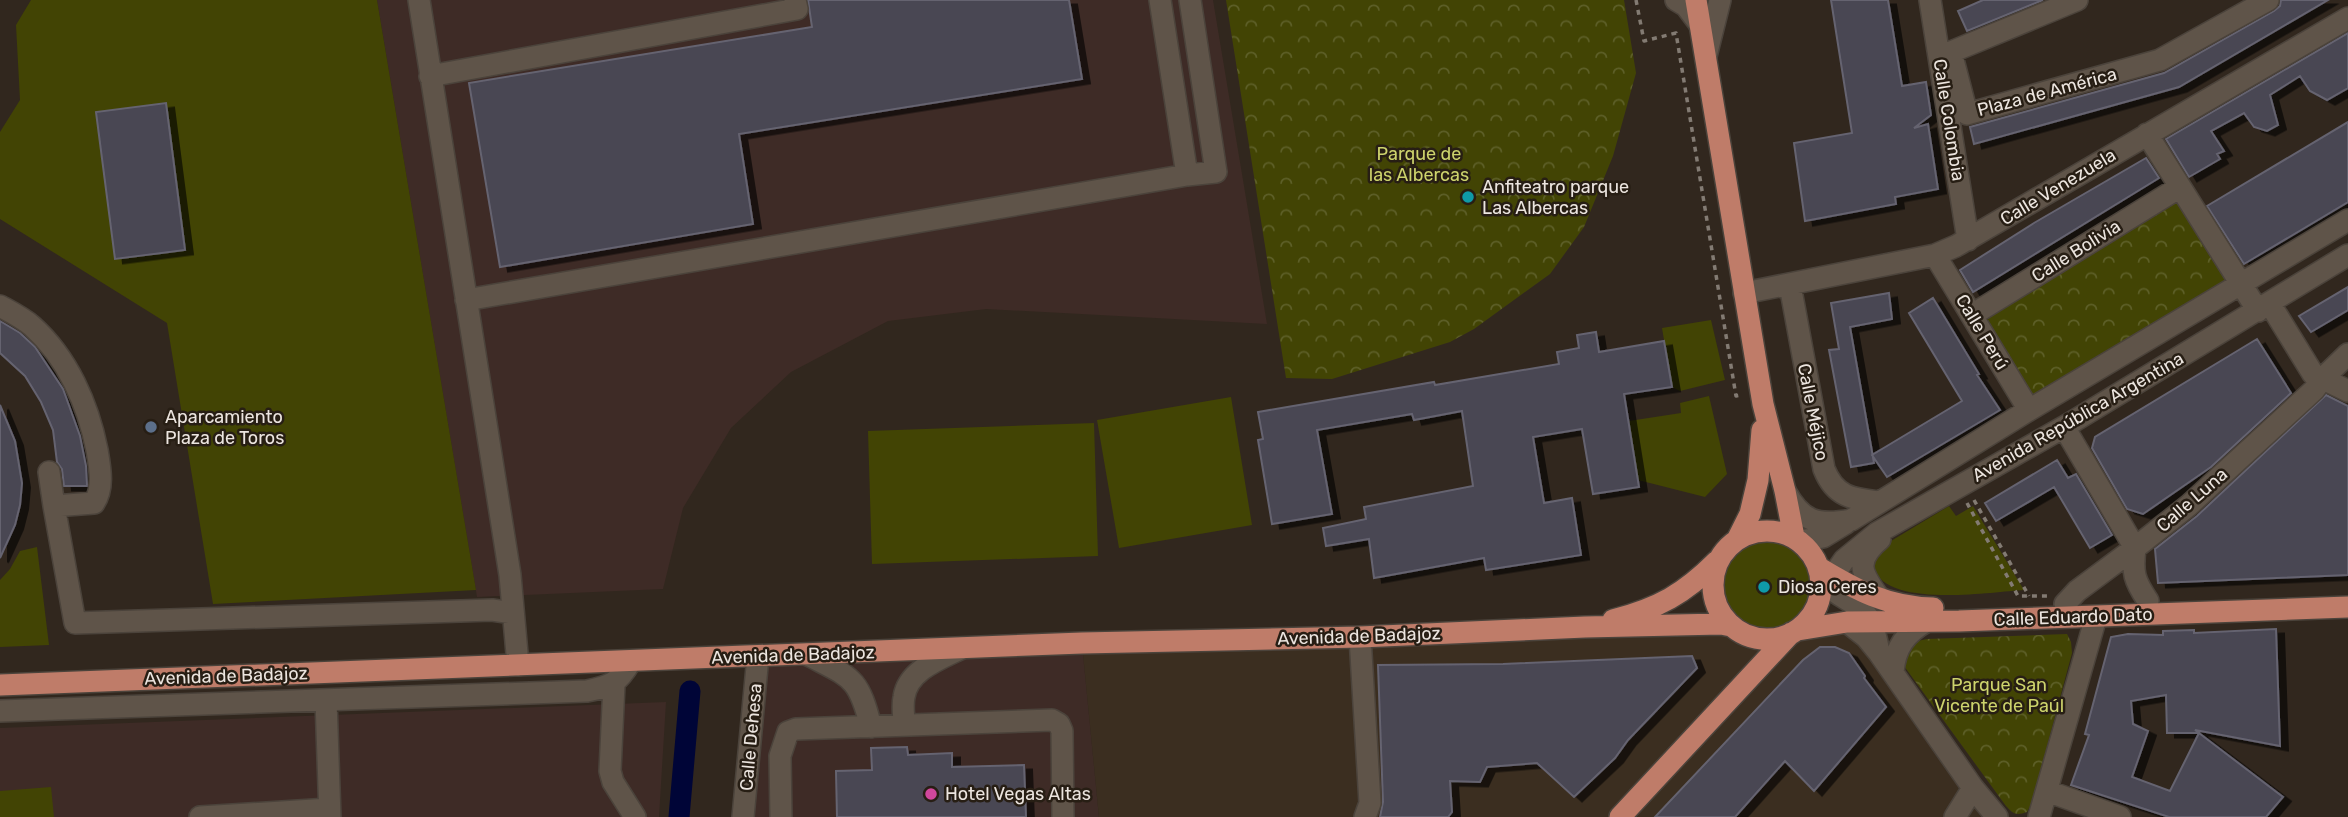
<svg xmlns="http://www.w3.org/2000/svg" width="2348" height="817" font-family="Rubik,sans-serif">
  <defs>
    <pattern id="park-crowns" width="20" height="18" patternUnits="userSpaceOnUse" patternTransform="scale(1.75)"><rect width="20" height="18" fill="#424404"/><path d="M2 6a3 3 0 1 1 6 0M12 15a3 3 0 1 1 6 0" fill="none" stroke="#5d5f28"/></pattern>
    <filter id="shadow"><feDropShadow dx="8" dy="4.5" stdDeviation="0" flood-color="#0009"/></filter>
  </defs>
  <rect width="100%" height="100%" fill="#31271e"/>
  <path fill="#3e2b26" d="M377,0h836l54,324 -281,-15 -98,12 -97,51 -60,56 -48,80 -20,81 -186,8z
    M1082,643l17,174h-356l15,-161z
    M666,702l-7,115h-659v-89z"/>
  <path fill="#3b2e20" d="M1847,622l150,195h-898l-17,-173 649,-18 11,7 16,6h12z"/>
  <path fill="#424404" d="M31,0h346l99,590 -263,14 -46,-281 -167,-104v-87l20,-32 -4,-75z
    M1711,320l14,60 -45,11 -8,-4 -10,-59z
    M1709,396l18,78 -22,23 -67,-17 -9,-59 52,-8 -1,-10z
    M1231,397l21,128 -133,23 -22,-128z
    M1094,423l4,133 -226,8 -4,-133z
    M1949,506l7,10 17,-10 51,84c-35,2 -138,19 -151,-23l8,-20z
    M1712 585a54 54 0 1 1 108 0a54 54 0 1 1-108 0Z
    M37,547l12,98 -49,2v-67l10,-11 10,-18z
    M51,787l3,30h-54v-26z"/>
  <path fill="url(#park-crowns)" d="M1226,0h398l12,73 -23,83 -29,71 -34,47 -76,55 -24,13 -118,37 -46,-1z
    M2176,197l53,83 -199,119 -50,-81z
    M2067,634l4,8 1,11 -40,149 -5,10c-11,4 -14,2 -21,-6l-102,-140 2,-13 7,-11 14,-3z"/>
  <g fill="none" stroke-linecap="round" stroke-linejoin="round">
    <path stroke="#000537" stroke-width="21" d="M679,817l11,-126"/>
  </g>
  <path fill="#484653" stroke="#656370" stroke-width="2" fill-rule="evenodd" filter="url(#shadow)" d="M808,0h261l13,79 -343,55 14,90 -253,43 -31,-184 343,-56z
    M1831,0h57l14,86 24,-4 5,33 -17,13 14,-4 10,65 -43,8 1,7 -91,17 -11,-78 58,-10z
    M1983,0h60l-76,31 -9,-20z
    M2281,0h47l-149,87 -205,57 -4,-17 194,-54 110,-62 6,-5z
    M2348,33v55l-21,12 -17,-9 -10,-15 -30,19 8,30 -11,6 -13,-4 -10,-14 -33,18 13,20 -7,3 3,5 -31,18 -23,-38z
    M166,103l19,147 -70,9 -19,-147z
    M2348,122v80l-104,62 -37,-58z
    M2146,158l13,20 -186,114 -13,-22 74,-47z
    M2348,287v23l-37,22 -12,-16z
    M1889,293l3,26 -42,8 24,136 -23,4 -22,-117 10,-1 -8,-46z
    M1933,298l46,76 -2,1 23,35 -113,67 -15,-22 90,-54 -53,-88z
    M0,321l20,12 15,14 28,42 17,47 6,30 1,20h-23l-2,-17 -5,-7 -4,-32 -12,-28 -16,-26 -25,-23z
    M1596,332l3,20 65,-11 8,46 -48,7 15,93 -46,7 -11,-65 -49,8 11,66 28,-5 9,57 -95,15 -2,-12 -110,20 -5,-39 -43,7 -3,-18 43,-9 -2,-12 109,-21 -11,-75 -48,9 -2,-6 -95,16 15,84 -60,10 -14,-84 5,-1 -5,-27 176,-30 1,3 124,-21 -2,-12 22,-4 -2,-13z
    M2257,339l34,54 -80,74 -68,47 -16,-5 -35,-61 3,-11z
    M2326,395l22,11v169l-190,8 -3,-34 42,-33z
    M0,405l15,36 7,42 -2,22 -5,20 -15,33z
    M2057,460l11,18 8,-4 36,61 -22,13 -36,-61 -58,34 -11,-18z
    M2276,629l4,117 -85,-16 88,67 -17,20h-97l-98,-32 18,-50 -4,-1 26,-97 17,-3 35,1v-4l31,-1v3zM2166,695l1,38h32l-29,58 -38,-14 16,-46 -15,-7 -2,-23z
    M1820,647h15l14,6 16,23 -1,2 22,29 -72,84 -29,-30 -50,56h-80l148,-157z
    M1692,656l5,12 -69,72 -13,18 -41,39 -37,-34 -50,4 -7,15 -30,-1 2,31 -4,5h-68l3,-15 -5,-137 125,-1z
    M907,747l1,8 44,-2v14l72,-2 2,52h-189l-1,-46 36,-1 -1,-22z"/>
  <g fill="none" stroke-linecap="round" stroke-linejoin="round">
    <g stroke="#4b433b" stroke-width="24">
      <path id="minor" d="M419,0l91,575 8,90
        M1160,0l27,175 29,-3 -26,-172
        M1676,0l10,6 15,20
        M1930,0l38,240
        M2077,0l-126,52 16,62 193,-54 108,-60
        M1706,56l14,-56
        M430,76l367,-67 -2,-9
        M2147,134l111,177
        M1935,255l94,155
        M1790,285l34,184c11,28 28,30 56,33
        M1744,293l191,-38 21,-9 392,-228
        M466,300l721,-125
        M2270,304l43,70 35,17
        M0,306c11,6 23,12 32,20 36,32 56,79 65,124 3,18 7,38 -3,53l-40,3 21,117 417,-13 21,3
        M1972,315l208,-128
        M2064,427l71,121 53,-42 126,-116 8,-11 26,-25
        M49,472l5,34
        M1785,491c17,31 32,35 66,29l178,-110 319,-190
        M1800,541l23,-4 23,-14
        M1821,581c35,31 49,17 58,72l-13,-16 -19,-15
        M1821,593l23,-33 33,-27 187,-106 284,-172
        M1880,599c-18,-25 -27,-37 0,-60
        M2065,604l12,-13 58,-43c-3,25 -1,32 13,53
        M1360,637l10,166 -5,14
        M1879,653l94,135 24,29
        M806,654c45,24 52,21 65,73
        M1893,672c2,-25 13,-39 34,-51
        M614,684l-4,87 3,11 22,35
        M326,700l4,117
        M0,711l587,-20c25,-5 31,-8 44,-30
        M904,725c0,-9 -2,-19 0,-28 4,-27 36,-38 58,-49
        M2047,791l73,26
        M200,817l129,-8
        M743,817l15,-161
        M781,817l-1,-61 8,-24 8,-3 256,-9 7,4 3,7 1,86
        M1955,817l18,-29
        M2039,817l57,-200"/>
    </g>
    <g stroke="#4b433b" stroke-width="24">
      <path id="major" d="M1696,0l67,404 22,87 9,46
        M1713 585a54 54 0 1 1 108 0a54 54 0 1 1-108 0Z
        M1737,540l13,-26 8,-34 4,-50
        M1818,567c38,23 69,40 115,41
        M1613,620c46,-12 71,-26 104,-59
        M1798,630l49,-8 112,-1 389,-14
        M0,685l1082,-42 278,-6 225,-10 136,-3 10,2
        M1620,817l171,-184"/>
    </g>
    <path stroke="#837b73" stroke-width="3.5" stroke-dasharray="5 5" stroke-linecap="butt" d="M1636,0l8,41 32,-8 60,363 6,-1
      M1974,500l55,96
      M1967,503l51,93h31"/>
    <use href="#minor" stroke="#5f5449" stroke-width="21"/>
    <use href="#major" stroke="#bf7c69" stroke-width="21"/>
  </g>
  <g fill="#0f9aa8" stroke="#271e14" stroke-width="2.5">
    <circle cx="1468" cy="197" r="7"/>
    <circle cx="1764" cy="587" r="7"/>
  </g>
  <circle fill="#5c6f8a" stroke="#271e14" stroke-width="2.5" cx="151" cy="427" r="7"/>
  <circle fill="#d1479c" stroke="#271e14" stroke-width="2.5" cx="931" cy="794" r="7"/>
  <g text-anchor="middle" dominant-baseline="central" stroke-width="5" stroke-linejoin="round" paint-order="stroke">
    <g font-size="18" fill="#ece5df" stroke="#271e14">
      <text transform="translate(2047 92) rotate(-15)">Plaza de América</text>
      <text transform="translate(1949 120) rotate(81)">Calle Colombia</text>
      <text transform="translate(2058 187) rotate(-31)">Calle Venezuela</text>
      <text transform="translate(2076 251) rotate(-32)">Calle Bolivia</text>
      <text transform="translate(1982 332) rotate(59)">Calle Perú</text>
      <text transform="translate(1813 412) rotate(79)">Calle Méjico</text>
      <text transform="translate(2078 417) rotate(-30)">Avenida República Argentina</text>
      <text transform="translate(2192 500) rotate(-41)">Calle Luna</text>
      <text transform="translate(2073 617) rotate(-2)">Calle Eduardo Dato</text>
      <text transform="translate(1359 636) rotate(-2)">Avenida de Badajoz</text>
      <text transform="translate(793 655) rotate(-2)">Avenida de Badajoz</text>
      <text transform="translate(226 676) rotate(-2)">Avenida de Badajoz</text>
      <text transform="translate(751 737) rotate(-85)">Calle Dehesa</text>
    </g>
    <g font-size="18" fill="#cdd36c" stroke="#271e14">
      <text x="1419" y="154">Parque de<tspan x="1419" dy="21">las Albercas</tspan></text>
      <text x="1999" y="685">Parque San<tspan x="1999" dy="21">Vicente de Paúl</tspan></text>
    </g>
    <g font-size="18" fill="#ece5df" stroke="#271e14" text-anchor="start">
      <text x="1482" y="187">Anfiteatro parque<tspan x="1482" dy="21">Las Albercas</tspan></text>
      <text x="165" y="417">Aparcamiento<tspan x="165" dy="21">Plaza de Toros</tspan></text>
      <text x="1778" y="587">Diosa Ceres</text>
      <text x="945" y="794">Hotel Vegas Altas</text>
    </g>
  </g>
</svg>
